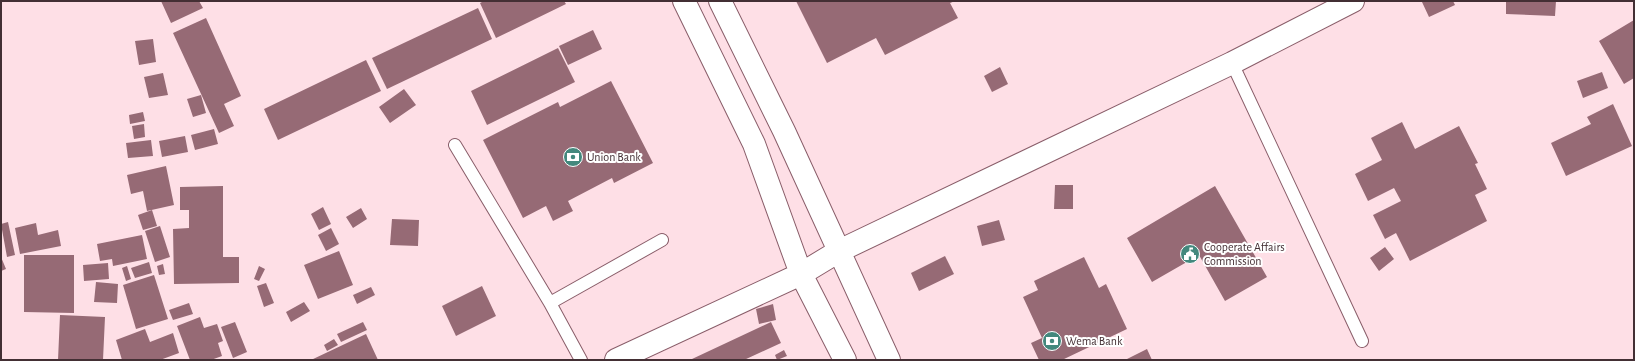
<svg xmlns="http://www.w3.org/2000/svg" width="1635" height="361" font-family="'Alegreya Sans',sans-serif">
  <rect width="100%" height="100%" fill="#fedfe6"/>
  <path fill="#966a75" d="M161,1h38l4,7 -32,15z
    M484,1h80l2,3 -70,34 -16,-35z
    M796,1h159l-5,2 8,15 -73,37 -9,-17 -49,25z
    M1424,1h29l2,4 -26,12 -7,-15z
    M1506,1h50l-1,15 -49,-2z
    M478,8l14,31 -105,50 -15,-31z
    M206,18l35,78 -17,8 10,22 -15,7 -46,-100z
    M1634,20v58l-10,6 -25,-43z
    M593,30l9,19 -34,16 -9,-19z
    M153,39l3,23 -17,3 -4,-24z
    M558,48l17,34 -88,43 -16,-34z
    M366,60l15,31 -103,49 -14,-31z
    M1000,67l8,17 -16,8 -8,-16z
    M1602,72l6,16 -25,10 -6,-17z
    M163,73l5,22 -19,3 -5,-21z
    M611,81l42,82 -39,20 -2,-5 -44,23 5,10 -20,10 -7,-15 -23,12 -40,-78 75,-38 2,5z
    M404,89l12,16 -26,18 -11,-16z
    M201,95l5,18 -13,4 -6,-18z
    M1613,104l19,42 -66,30 -15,-33 40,-19 -4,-7z
    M143,112l2,9 -15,3 -1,-9z
    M1402,122l13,27 44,-23 19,37 -3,1 12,25 -12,6 12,26 -77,40 -14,-28 -11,6 -12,-24 28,-14 -7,-13 -26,13 -13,-27 27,-14 -11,-22z
    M144,124l1,13 -11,2 -2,-13z
    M214,129l4,15 -23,6 -4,-15z
    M185,136l3,16 -26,5 -3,-16z
    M151,140l2,16 -25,2 -2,-15z
    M166,166l8,39 -27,6 -4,-20 -12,3 -4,-19z
    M1055,185h18v24h-19z
    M223,186v71h16v26l-65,1 -1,-55 16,-1v-18h-9v-23z
    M1215,186l52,91 -42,24 -26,-46 -47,27 -25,-44z
    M323,207l8,17 -12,6 -8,-16z
    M361,208l6,11 -14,9 -7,-11z
    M152,210l5,16 -14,4 -5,-15z
    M392,219l27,1 -1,26 -28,-1z
    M999,220l6,20 -23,6 -5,-20z
    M8,222l7,33 -8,2 -6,-33z
    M36,223l2,12 20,-5 3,16 -41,8 -5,-26z
    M160,226l10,31 -15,5 -10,-31z
    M331,228l8,16 -13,7 -8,-16z
    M142,235l5,24 -34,7 -1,-7 -12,2 -3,-17z
    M1385,247l9,12 -15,12 -9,-13z
    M339,251l14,34 -35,14 -14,-34z
    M24,255h50v58l-50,-1z
    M945,256l9,18 -35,17 -8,-18z
    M1,257l5,12 -5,2z
    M1084,257l15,31 7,-4 21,45 -65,31h-23l-8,-17 11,-5 -19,-41 15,-7 -4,-9z
    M149,262l3,11 -17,5 -4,-10z
    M108,263l1,16 -25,2 -1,-16z
    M163,264l2,10 -6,1 -2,-9z
    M127,266l4,13 -5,2 -4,-13z
    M259,266l6,3 -6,12 -5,-2z
    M154,275l14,44 -32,10 -13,-44z
    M96,282l22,2 -1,19 -23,-1z
    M266,283l8,20 -10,4 -7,-21z
    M482,286l14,30 -40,20 -14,-30z
    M371,287l4,8 -18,9 -4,-9z
    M304,302l6,9 -19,11 -5,-10z
    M189,303l4,11 -20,6 -4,-10z
    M773,304l3,16 -17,4 -3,-15z
    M60,315l45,2 -2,43h-45z
    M200,317l4,11 13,-4 6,17 -5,2 4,13 -11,4h-21l-13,-34z
    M235,322l12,30 -14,6 -12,-31z
    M363,322l4,8 -26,12 -4,-8z
    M771,322l10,21 -37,17h-51l-1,-1z
    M145,329l5,13 23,-9 6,20 -19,7h-38l-6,-20z
    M366,334l12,26h-67z
    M334,339l4,6 -11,6 -3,-6z
    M1147,349l5,11h-27z
    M784,350l3,6 -10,4 -2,-5z"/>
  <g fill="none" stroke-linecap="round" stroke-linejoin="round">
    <g stroke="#895d69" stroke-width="14">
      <path id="service" d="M1232,63l130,278
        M455,145l95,158 31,57
        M550,303l112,-63"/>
    </g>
    <g stroke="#895d69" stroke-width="24">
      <path id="minor" d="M684,1l70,143 47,130 44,86
        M720,1l64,130 105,229
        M616,360l185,-86 38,-23 393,-188 121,-62"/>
    </g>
    <use href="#service" stroke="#fff" stroke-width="12"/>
    <use href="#minor" stroke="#fff" stroke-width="22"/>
  </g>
  <defs>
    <g id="bank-disc" transform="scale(1)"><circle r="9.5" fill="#43887d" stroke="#fff"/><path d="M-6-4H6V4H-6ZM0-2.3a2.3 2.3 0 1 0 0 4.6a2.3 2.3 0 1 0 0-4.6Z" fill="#fff"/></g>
    <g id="civic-disc" transform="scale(1)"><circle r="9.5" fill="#43887d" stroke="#fff"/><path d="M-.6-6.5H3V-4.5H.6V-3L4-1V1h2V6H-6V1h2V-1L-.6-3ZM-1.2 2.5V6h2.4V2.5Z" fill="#fff"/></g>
  </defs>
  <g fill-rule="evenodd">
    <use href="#bank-disc" x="573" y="157"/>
    <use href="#civic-disc" x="1190" y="254"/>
    <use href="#bank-disc" x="1052" y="341"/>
  </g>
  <g text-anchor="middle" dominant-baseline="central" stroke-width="4" stroke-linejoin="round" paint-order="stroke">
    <g font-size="12" fill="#432f34" stroke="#fff" text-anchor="start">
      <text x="587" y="157">Union Bank</text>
      <text x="1204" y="247">Cooperate Affairs<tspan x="1204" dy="14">Commission</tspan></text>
      <text x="1066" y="341">Wema Bank</text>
    </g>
  </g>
  <rect width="1635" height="361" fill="none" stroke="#432f34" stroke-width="4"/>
</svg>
